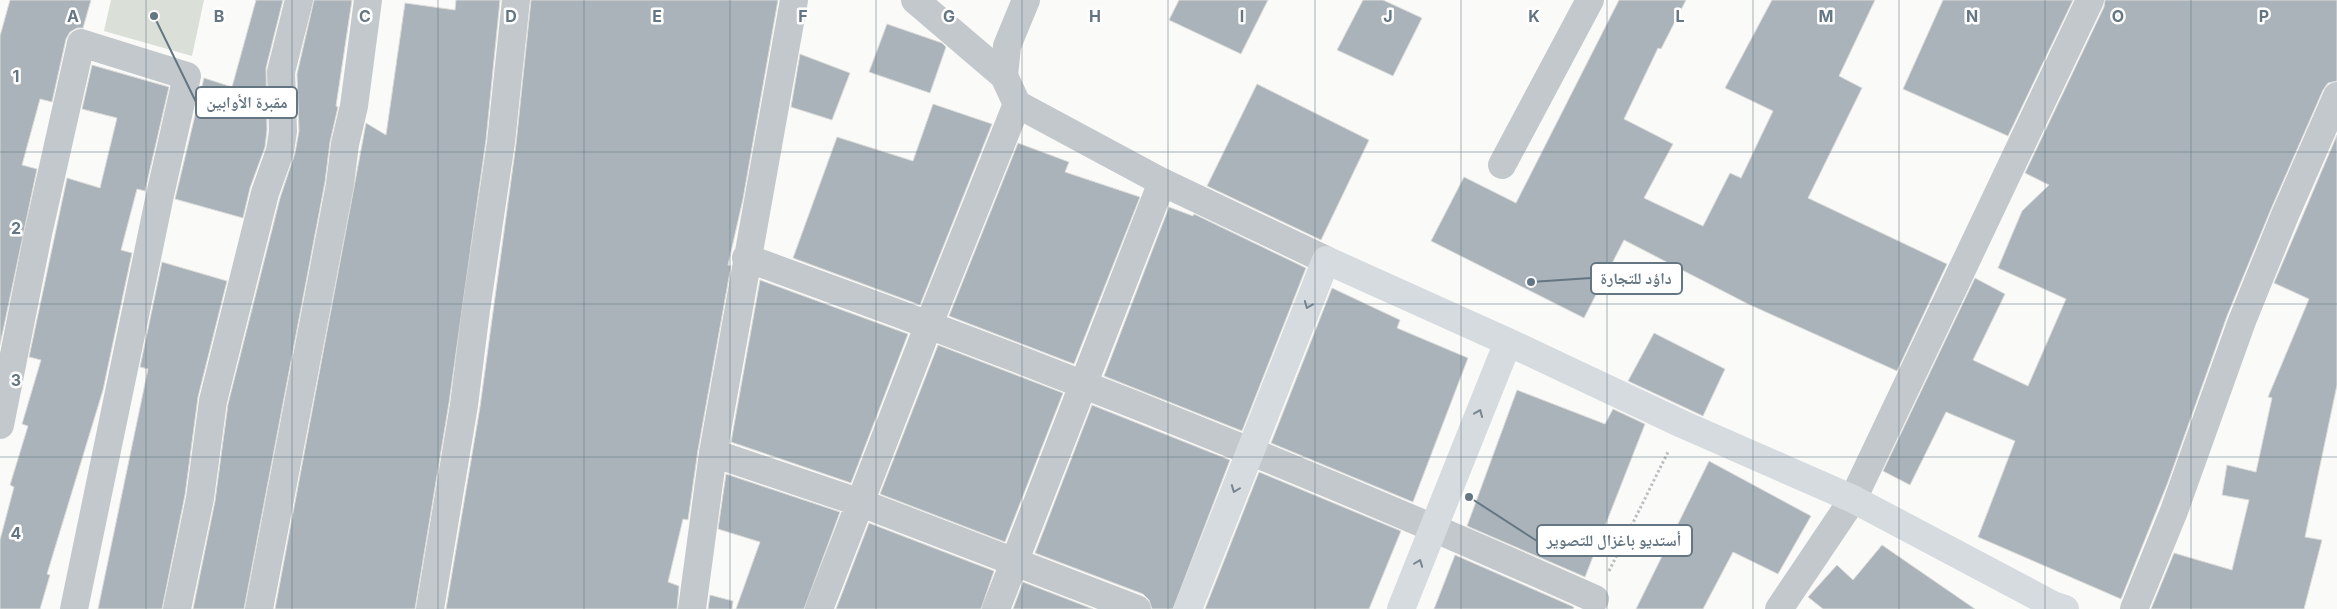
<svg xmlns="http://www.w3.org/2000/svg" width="2337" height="609" font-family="Inter,'Noto Naskh Arabic',sans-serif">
  <rect width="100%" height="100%" fill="#fafaf8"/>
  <path fill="#dadfd7" d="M111,0h93l-12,56 -88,-25z"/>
  <path fill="#aab3b9" stroke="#dcdcda" d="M10,0h81l-8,28h-6l-7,4 -4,7 -14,63 -12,-3 -18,66 15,4 -37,176v-309z
    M256,0h27l-17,68 1,62 -2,17 -15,41 -7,30 -68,-19 29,-121 28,9z
    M314,0h38l-16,106 2,1 -8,35 -5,40 -81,427h-51l22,-108 13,-97 52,-206 15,-45 4,-22 -2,-57z
    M456,0h44l-14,140 -37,263 -34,206h-140l91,-486 20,12 19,-132 50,7z
    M531,0h247l-35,199 -15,66 3,1 -33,184 -10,70 -5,-1 -15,63 11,4 -2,23h-231l34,-202 36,-263z
    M1179,0h89l-27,54 -72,-34z
    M1363,0h20l39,18 -29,58 -56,-26z
    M1619,0h67l-25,49 -3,-1 -34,71 49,25 -29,54 59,28 27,-53 11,5 32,-67 -48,-23 47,-88h103l-36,76 23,12 -54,110 139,66 -50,107 -149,-67 -124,-64 -40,78 -153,-77 33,-64 52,26z
    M1943,0h130l-65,136 -105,-47z
    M2105,0h232v81l-9,2 -5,7 -52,119 -44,107 -59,166 -47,117 -143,-62 37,-96 -69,-29 -36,73 -27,-14 92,-193 30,16 -32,66 55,26 38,-87 -68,-31 24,-57 27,-26 -24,-12 79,-166z
    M887,24l55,19 4,4 -16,46 -61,-21z
    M800,54l50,19 -18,47 -41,-13z
    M92,65l77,22 -24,104 -8,-2 -16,61 11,3 -29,137 -56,184 3,1 -10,34h-40v-69l14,-53 -4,-2 18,-59 -6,-2 19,-64 -12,-3 38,-179 33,10 17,-70 -35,-9z
    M1257,84l112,56 -48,100 -114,-54z
    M933,104l59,20 -72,181 -127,-47 44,-121 76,24z
    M2337,135v250l-32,152 17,3 -18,69h-153l23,-56 58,17 17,-70 -27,-5 5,-30 29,7 16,-74 -4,-1 41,-98 -35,-16z
    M1018,143l51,19 -4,10 75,25 -66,167 -125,-48z
    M1169,207l24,9 1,-2 112,54 -64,163 -138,-55z
    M162,262l65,19 -29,116 -13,98 -23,114h-64l50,-240 -8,-2z
    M760,280l148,54 -57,149 -120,-41z
    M1332,288l68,32 -3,8 71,30 -55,144 -142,-59z
    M1654,333l71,36 -22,47 -75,-35z
    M938,345l125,48 -58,149 -125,-48z
    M1517,390l88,34 8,-15 32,15 -60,153 -118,-51z
    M1092,405l138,55 -57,149h-21l-3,-9 -6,-6 -108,-41z
    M1709,461l102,55 -33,58 -45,-22 -30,57h-67z
    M1259,472l142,59 -32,78h-164z
    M726,474l114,38 -36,97h-68l24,-67 -42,-13z
    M869,523l125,48 -13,38h-145z
    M1882,545l93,64h-152l-15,-12 29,-32 16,15z
    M1455,555l119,52 -1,2h-139z
    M1023,582l70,27h-80z
    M710,595l23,6 -1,8h-24z"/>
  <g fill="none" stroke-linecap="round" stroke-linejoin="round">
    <path stroke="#bbbfc2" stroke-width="3" stroke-dasharray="2.5 2.5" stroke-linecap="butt" d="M1609,571l59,-119"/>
    <path stroke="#c3c8cc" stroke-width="28" d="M1004,76l3,-30 19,-46
      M1502,165l88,-165
      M746,258c288,103 570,216 849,341
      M0,425l38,-191 43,-191 106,33 -27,119 -86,414
      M713,453l148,50 276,106
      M177,609l23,-111 13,-97 52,-208 15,-42 3,-20 -2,-59 18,-72
      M259,609l81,-425 5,-40 9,-38 14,-106
      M430,609l34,-204 12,-95 25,-168 15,-142
      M692,609l21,-156 81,-453
      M819,609l110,-285 88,-220
      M996,609l166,-427
      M1779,609l74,-110 237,-499
      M2134,609l40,-98 68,-190 43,-106 52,-119"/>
    <path stroke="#c3c8cc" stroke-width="28" d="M915,0l89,76 13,28 145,78 164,78"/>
    <path stroke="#d6dbdf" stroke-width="28" d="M1188,609l138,-349 182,82 174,82 171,75 200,106 12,4
      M1401,609l107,-267"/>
  </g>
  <defs><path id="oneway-chevron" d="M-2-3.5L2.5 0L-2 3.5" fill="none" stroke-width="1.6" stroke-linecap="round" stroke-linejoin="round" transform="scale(1.25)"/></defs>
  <g stroke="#768591">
    <use href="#oneway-chevron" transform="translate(1308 305) rotate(112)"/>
    <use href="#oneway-chevron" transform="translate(1479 413) rotate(-68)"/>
    <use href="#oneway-chevron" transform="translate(1235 489) rotate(111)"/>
    <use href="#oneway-chevron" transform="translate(1419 563) rotate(-69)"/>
  </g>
  <path fill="none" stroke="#657683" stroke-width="1" stroke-opacity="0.55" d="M146,0v609M292,0v609M438,0v609M584,0v609M730,0v609M876,0v609M1022,0v609M1168,0v609M1315,0v609M1461,0v609M1607,0v609M1753,0v609M1899,0v609M2045,0v609M2191,0v609M0,152h2337M0,304h2337M0,457h2337"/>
  <g font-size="16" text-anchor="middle" font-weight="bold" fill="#657683" stroke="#fff" stroke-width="5" stroke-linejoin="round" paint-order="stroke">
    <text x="73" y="22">A</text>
    <text x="219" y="22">B</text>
    <text x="365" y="22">C</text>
    <text x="511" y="22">D</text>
    <text x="657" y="22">E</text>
    <text x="803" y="22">F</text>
    <text x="949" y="22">G</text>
    <text x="1095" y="22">H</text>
    <text x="1242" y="22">I</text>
    <text x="1388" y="22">J</text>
    <text x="1534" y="22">K</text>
    <text x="1680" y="22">L</text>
    <text x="1826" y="22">M</text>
    <text x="1972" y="22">N</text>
    <text x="2118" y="22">O</text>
    <text x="2264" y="22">P</text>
    <text x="16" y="82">1</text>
    <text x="16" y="234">2</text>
    <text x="16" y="386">3</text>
    <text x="16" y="539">4</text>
  </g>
  <path fill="none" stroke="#657683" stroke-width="2" d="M154 16L196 102M1531 282L1591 278M1469 497L1537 541"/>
  <g fill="#657683" stroke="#fff" stroke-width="2">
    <circle cx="154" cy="16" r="5"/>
    <circle cx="1531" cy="282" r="5"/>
    <circle cx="1469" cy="497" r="5"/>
  </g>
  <g fill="#fff" stroke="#657683" stroke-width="2">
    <rect x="196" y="87" width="101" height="31" rx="5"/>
    <rect x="1591" y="263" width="91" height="31" rx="5"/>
    <rect x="1537" y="525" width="155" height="31" rx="5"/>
  </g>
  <g font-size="16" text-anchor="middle" font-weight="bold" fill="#657683">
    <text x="247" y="108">مقبرة الأوابين</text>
    <text x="1636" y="284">داؤد للتجارة</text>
    <text x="1614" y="546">أستديو باغزال للتصوير</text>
  </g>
</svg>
